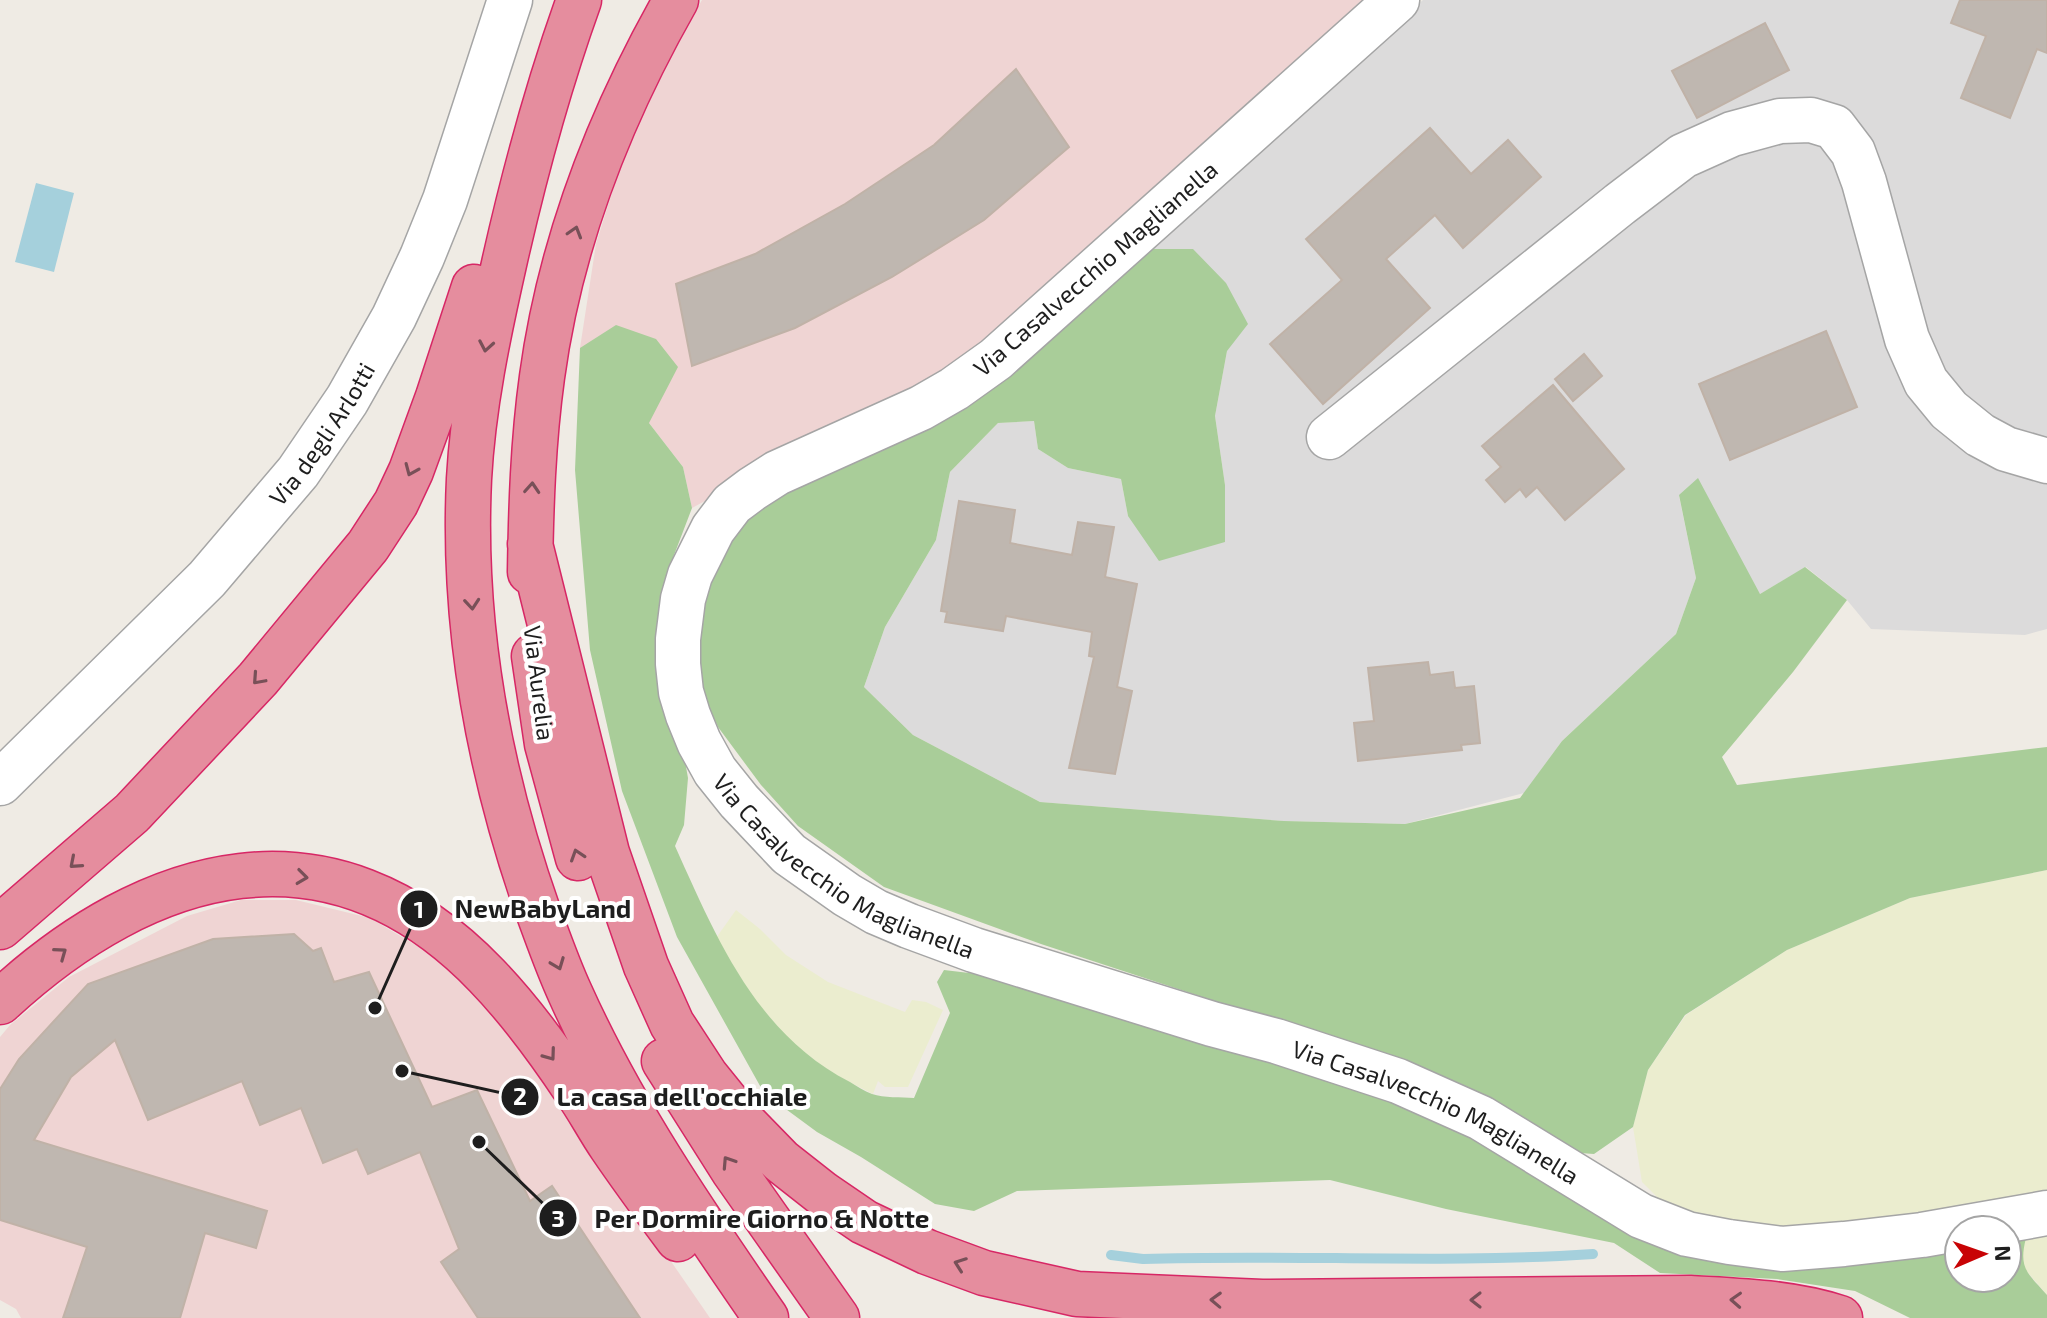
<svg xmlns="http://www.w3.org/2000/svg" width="2047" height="1318" font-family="'Exo 2',sans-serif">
  <rect width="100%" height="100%" fill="#efebe4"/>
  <path fill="#dcdbdb" d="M1423,0h624v447l-87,-47 -35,-61 -27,-85 -20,-102 -20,-32 -49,-20 -82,19 -65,78 91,-56 67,-1 18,15 54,193 155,130v151l-22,6 -154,-6 -24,-29 -41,-33 -46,27 -81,-98 17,82 -20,56 -114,107 -38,52 -119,31 -121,-3 -244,-19 -127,-67 -49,-48 21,-60 51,-87 14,-68 48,-49 36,-2 4,28 30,19 53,11 7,37 97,-31 -10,-69 12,-65 -77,-102 7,-20z"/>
  <path fill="#efd4d3" d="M702,0h673l-383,345 -300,163 -9,-41 -34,-44 -69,-75 16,-104 24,-77 30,-75z
    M241,900h55l74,18 69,41 70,72 75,104 126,183h-689l-5,-9 -16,-9v-263l10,-12 59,-48 118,-61z"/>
  <path fill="#ebedcf" d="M2047,870v321l-269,51 -105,-29 -31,-31 -9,-55 15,-57 38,-55 101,-65 123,-52z
    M736,910l24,19 26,26 42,27 77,30 7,-12 14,2 17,8 -35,77h-23l-7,-6 -5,13 -43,-22 -40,-31 -36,-42 -38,-61z
    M2047,1236v59l-24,-28v-17l3,-12z"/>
  <path fill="#a9cd99" d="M1150,249h43l33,34 22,41 -21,27 -12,65 10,69v57l-66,19 -31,-45 -7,-37 -53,-11 -30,-19 -4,-28 -36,2 -48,49 -14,68 -51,87 -21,60 49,48 127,67 244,19 121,3 115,-26 42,-57 114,-107 20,-56 -17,-83 19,-17 62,116 45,-27 42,33 -54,72 -71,85 15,28 310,-38v123l-137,28 -123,52 -102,65 -37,55 -15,57 -39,27 -28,-2 -263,-122 -262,-86 -157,-57 -86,-61 -37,-41 -43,-58 -21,-45 1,-99 54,-73z
    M616,325l40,14 22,28 -29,56 34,44 9,41 -21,55 -6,56 6,63 17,96 -4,47 -9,21c41,91 81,188 175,236 7,4 14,9 22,12 12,4 29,3 42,4l36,-85 -13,-31 7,-12 42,5 466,140 236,127 271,-1v37h48v-44l19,4c-8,31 2,35 21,57v23h-137l-55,-27 -78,-12 -117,-6 -46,-30 -168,-34 -116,-29 -313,11 -43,20 -39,-7 -74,-47 -44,-25 -53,-39 -87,-156 -55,-146 -32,-141 -15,-180 5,-122z"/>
  <path fill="#a5d0dc" d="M36,183l38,10 -20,79 -39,-10z"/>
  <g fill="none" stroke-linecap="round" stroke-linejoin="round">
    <path stroke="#a5d0dc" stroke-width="10" d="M1111,1255l32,4c150,-5 300,5 450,-5"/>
  </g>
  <path fill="#bfb7b0" stroke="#c0b2a7" stroke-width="2" d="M1960,0h87v53l-10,-4 -27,69 -49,-20 25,-62 -35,-13z
    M1765,23l24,47 -92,48 -25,-47z
    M1016,69l53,78 -85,73 -92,57 -97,51 -103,38 -16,-82 79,-30 90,-50 89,-59z
    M1430,128l41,46 37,-34 33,37 -78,71 -28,-33 -49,44 44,49 -107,96 -53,-60 72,-64 -36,-41z
    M1826,331l31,76 -127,53 -31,-76z
    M1584,354l18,22 -29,25 -18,-22z
    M1553,385l71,84 -59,51 -28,-33 -11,10 -6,-8 -15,13 -19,-22 15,-13 -19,-21z
    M959,501l56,9 -5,33 62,12 6,-33 36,5 -9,50 32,7 -20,103 15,4 -17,83 -46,-6 25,-111 -5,-1 3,-24 -86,-16 -3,15 -58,-9 2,-10 -6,-1z
    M1428,662l2,13 23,-3 2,16 19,-2 6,57 -19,2 1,5 -104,11 -4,-38 20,-2 -6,-53z
    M294,934l19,17 8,-3 13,34 35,-10 63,135 45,-17 53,111 22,-15 88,132h-162l-37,-56 18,-13 -39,-97 -52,22 -11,-25 -34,14 -22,-55 -41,17 -18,-44 -94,39 -33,-80 -44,37 -37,63 233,71 -11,37 -51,-15 -25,85h-117l24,-71 -87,-27v-131l19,-30 69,-75 125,-45z"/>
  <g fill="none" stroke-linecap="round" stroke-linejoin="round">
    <g stroke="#a5a5a5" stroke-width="47">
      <g id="minor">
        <path id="s1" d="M1397,0l-401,359 -42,30 -33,19 -144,65 -25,16 -20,15 -19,25 -23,46 -7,24 -5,40v25l3,28 7,23 11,27 16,29 24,30 50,53 58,41 29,17 33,14 65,24 238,74 64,17 122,40 83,37 160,98 46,18 42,8 53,7 62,-5 78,-9 125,-22"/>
        <path d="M1329,437l291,-233 63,-48 49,-22 48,-13 31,-1 23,7 19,25 11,30 43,157 19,43 23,28 31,25 26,14 41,12"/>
        <path id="s2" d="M0,783l207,-204 91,-107 49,-72 47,-83 28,-60 23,-57 65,-200"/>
      </g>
    </g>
    <g stroke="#d72765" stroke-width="47">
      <path id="highway" d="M579,0c-31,86 -55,175 -75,264 -16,71 -31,142 -35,215 -7,148 21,297 70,435 10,27 19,53 31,79 52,116 124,221 196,325
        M530,544l77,309 39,113 26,58 34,52 38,47 37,38 42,33 41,28 63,30 57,21 93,21 185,8 428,-4c51,3 101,4 150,20
        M530,572c1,-65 3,-130 12,-195 18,-133 68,-261 134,-377
        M534,656l13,88 31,114
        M0,927l132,-114 126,-134 110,-133 28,-43 15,-32 27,-74 36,-110
        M0,1002c149,-138 330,-189 486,-27 33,34 63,75 89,114 13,18 23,38 36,57 21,31 44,62 67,93
        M664,1061l69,109 104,148"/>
    </g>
    <use href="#minor" stroke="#fff" stroke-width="44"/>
    <use href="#highway" stroke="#e58d9e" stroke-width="44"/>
  </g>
  <defs><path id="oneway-chevron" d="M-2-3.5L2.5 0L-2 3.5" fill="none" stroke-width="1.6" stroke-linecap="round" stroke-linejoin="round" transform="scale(2)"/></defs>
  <g stroke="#785058">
    <use href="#oneway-chevron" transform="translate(575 232) rotate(-73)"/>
    <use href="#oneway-chevron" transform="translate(486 346) rotate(100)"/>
    <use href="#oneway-chevron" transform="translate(411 470) rotate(113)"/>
    <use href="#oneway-chevron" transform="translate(532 488) rotate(-86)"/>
    <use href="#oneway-chevron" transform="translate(472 604) rotate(85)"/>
    <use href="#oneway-chevron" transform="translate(258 679) rotate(132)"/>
    <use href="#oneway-chevron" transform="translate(577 855) rotate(-108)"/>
    <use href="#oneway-chevron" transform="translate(75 863) rotate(139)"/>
    <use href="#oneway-chevron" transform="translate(302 877) rotate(7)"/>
    <use href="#oneway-chevron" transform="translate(61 953) rotate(-36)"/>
    <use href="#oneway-chevron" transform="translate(558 964) rotate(69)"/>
    <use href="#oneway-chevron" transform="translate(550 1055) rotate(54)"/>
    <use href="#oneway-chevron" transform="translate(728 1162) rotate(-123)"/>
    <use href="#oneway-chevron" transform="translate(960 1264) rotate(-160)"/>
    <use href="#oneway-chevron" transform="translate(1216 1300) rotate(-178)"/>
    <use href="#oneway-chevron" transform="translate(1476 1300) rotate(180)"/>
    <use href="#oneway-chevron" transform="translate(1736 1300) rotate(-177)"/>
  </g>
  <g text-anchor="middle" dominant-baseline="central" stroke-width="8" stroke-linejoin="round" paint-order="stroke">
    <g font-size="24" fill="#1e1e1e" stroke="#fff">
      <text transform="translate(1095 268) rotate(-41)">Via Casalvecchio Maglianella</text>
      <text stroke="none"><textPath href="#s2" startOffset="476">Via degli Arlotti</textPath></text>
      <text transform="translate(540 683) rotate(83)">Via Aurelia</text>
      <text stroke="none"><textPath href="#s1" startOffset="1292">Via Casalvecchio Maglianella</textPath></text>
      <text stroke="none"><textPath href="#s1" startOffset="1940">Via Casalvecchio Maglianella</textPath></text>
    </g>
  </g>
  <path fill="none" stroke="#1e1e1e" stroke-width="3" d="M375 1008L419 909M402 1071L520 1097M479 1142L558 1218"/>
  <g fill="#1e1e1e" stroke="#fff" stroke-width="3">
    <circle cx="375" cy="1008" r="8"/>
    <circle cx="402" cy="1071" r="8"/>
    <circle cx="479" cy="1142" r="8"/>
    <circle cx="419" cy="909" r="20"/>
    <circle cx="520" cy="1097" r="20"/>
    <circle cx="558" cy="1218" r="20"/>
  </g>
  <g font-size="24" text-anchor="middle" font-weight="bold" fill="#fff">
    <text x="419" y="918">1</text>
    <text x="520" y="1105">2</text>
    <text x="558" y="1227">3</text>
  </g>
  <g font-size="26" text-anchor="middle" font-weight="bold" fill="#1e1e1e" stroke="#fff" stroke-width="8" stroke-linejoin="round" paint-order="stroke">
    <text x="543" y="918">NewBabyLand</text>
    <text x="682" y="1106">La casa dell'occhiale</text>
    <text x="762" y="1228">Per Dormire Giorno &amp; Notte</text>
  </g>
  <g transform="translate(1983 1254) rotate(88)"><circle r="38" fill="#ffffff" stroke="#a5a5a5" stroke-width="2"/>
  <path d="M0-6L14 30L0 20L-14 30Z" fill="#c80305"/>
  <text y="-12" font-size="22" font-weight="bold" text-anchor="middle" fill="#1e1e1e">N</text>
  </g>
</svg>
